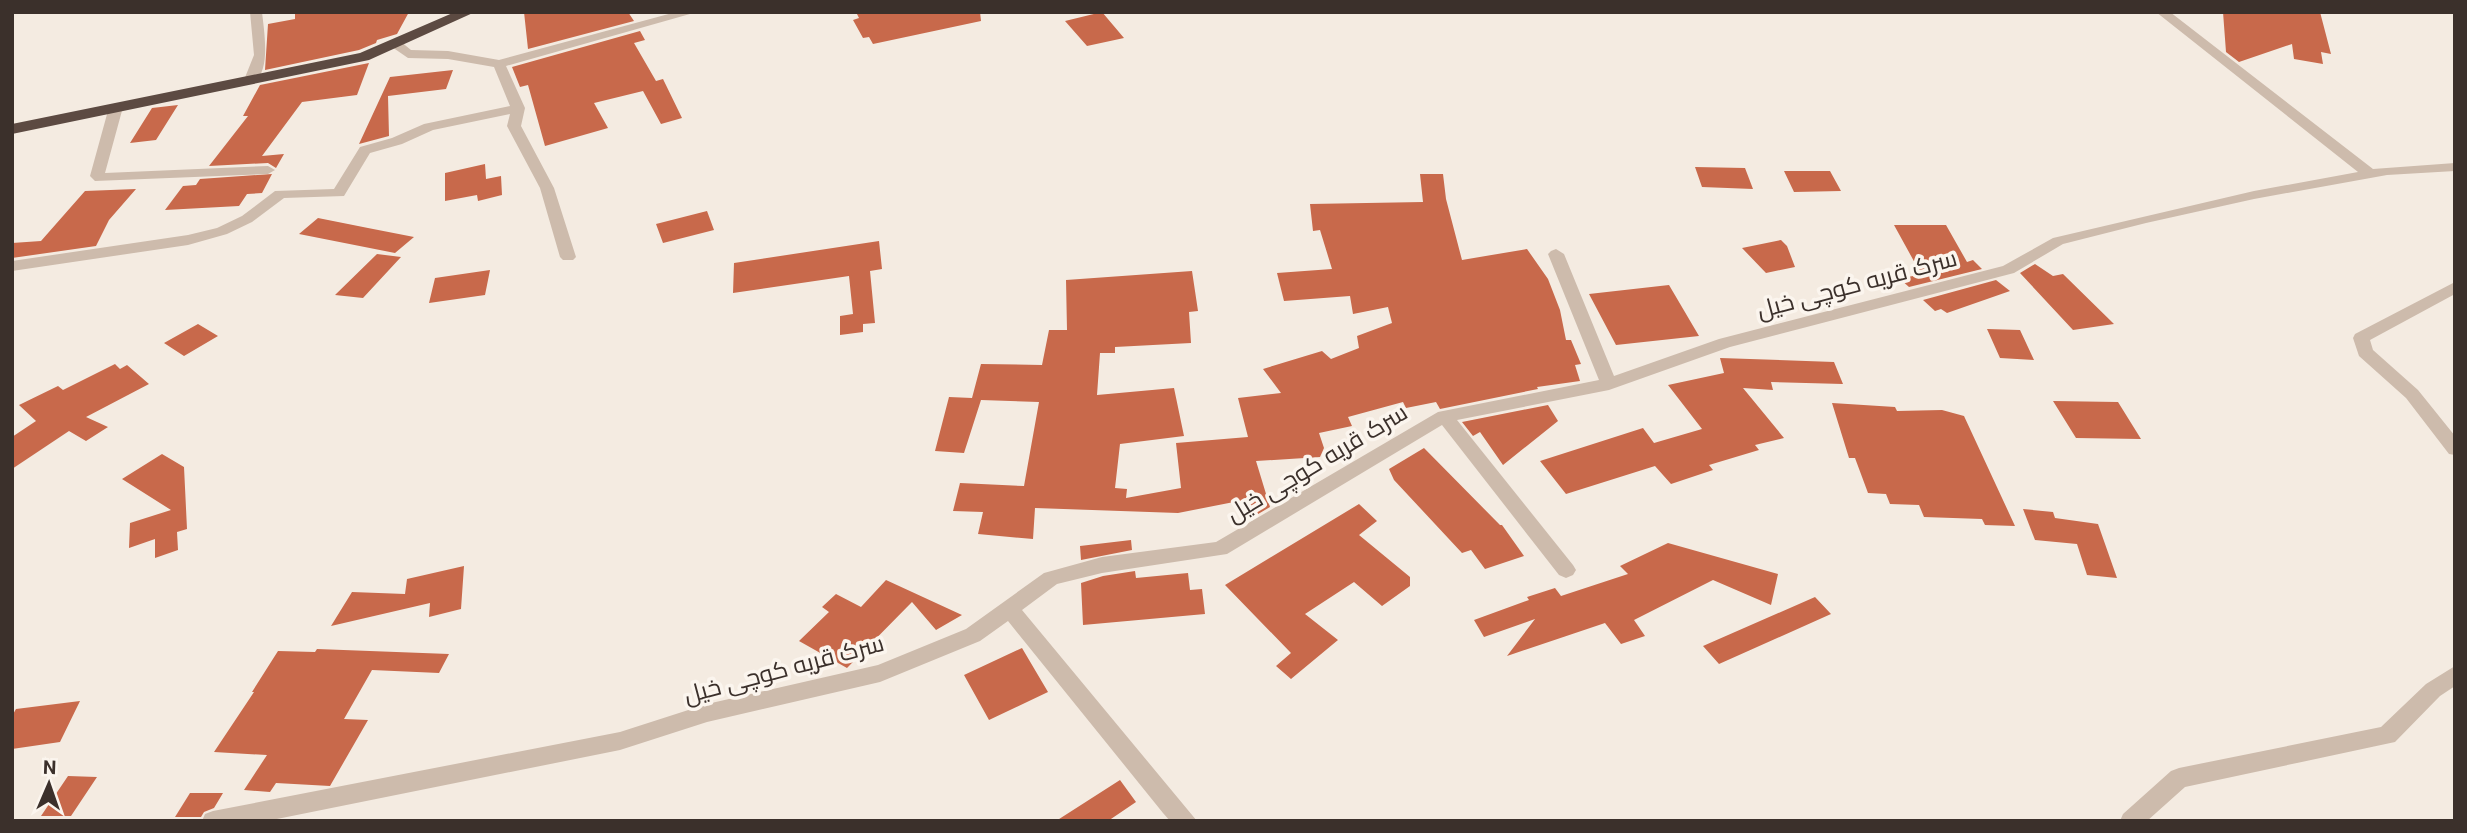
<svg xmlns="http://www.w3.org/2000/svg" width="2467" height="833" font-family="Roboto,Cairo,sans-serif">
  <rect width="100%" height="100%" fill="#f4ebe1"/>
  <path fill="#c8694b" d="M295,12h114l-12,22 -20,6 -1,3 -17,7 -94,20 3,-46 27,-5z
    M524,12h104l6,9 -106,28z
    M856,12h124l1,9 -108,23 -4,-7 -6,1 -10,-18 6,-2z
    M1102,12l22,26 -37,8 -22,-25z
    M2223,12h97l11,42 -10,-2 2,12 -29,-5 -2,-15 -53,18 -13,-10z
    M640,31l5,9 -11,3 22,38 7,-2 19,39 -21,6 -18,-33 -49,12 14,25 -63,18 -17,-61 -8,2 -8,-20z
    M369,63l-12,32 -55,7 -40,54 22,-2 -8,14 -8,-5 -59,3 39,-50h-5l17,-31z
    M453,70l-7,19 -58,7 1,40 -30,8 31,-67z
    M178,105l-22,35 -26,3 22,-35z
    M485,164l1,15 15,-3 1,19 -24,6 -1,-6 -32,6v-28z
    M1695,167l50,1 8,21 -51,-2z
    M1784,171h46l11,20 -47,1z
    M272,174l-10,19 -15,1 -8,12 -74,4 18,-24 13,-1 4,-6z
    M1420,174h23l3,25 16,61 65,-11 21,30 12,31 6,30h5l10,24 -6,1 5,16 -43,6 1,2 -98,20 -4,-7 -30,6 -3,-6 -55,15 4,9 -33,7 5,15 -4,9 -64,4 14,46 -17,10 -3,-8 -8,2 -3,-10 -61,12 -143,-5 -2,31 -55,-5 5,-22 -30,-1 7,-28 64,3 15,-84 -58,-2 -17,53 -29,-2 14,-54 23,1 9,-34 61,1 7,-35h18l-1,-50 126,-9 6,40 -9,1 2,31 -76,4v6h-15l-3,42 77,-7 10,48 -64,8 -5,44 12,1 -1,9 55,-10 -5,-45 72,-6 -10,-39 43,-5 -18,-24 59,-18 9,8 28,-11 -2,-12 35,-13 -4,-16 -35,7 -3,-18 -66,5 -7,-28 55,-4 -12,-39 -7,1 -3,-27 113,-2z
    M136,189l-27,31 -13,26 -84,12v-15l29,-2 44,-50z
    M707,211l7,19 -51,13 -7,-19z
    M318,218l50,10 46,9 -19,16 -96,-19z
    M1894,225h52l21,37 6,-2 9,9 -73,18 -9,-8 21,-5z
    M1781,240l6,6 8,21 -29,6 -24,-25z
    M879,241l3,28 -12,2 5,52 -12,1v8l-23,3v-19l13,-2 -4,-38 -116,17 1,-30z
    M377,254l24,3 -38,41 -28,-3z
    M2035,264l18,12 10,-2 51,50 -41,6 -53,-57z
    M490,270l-5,25 -56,8 6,-25z
    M1996,280l14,11 -63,22 -6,-4 -6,2 -12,-11z
    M1669,285l30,51 -83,9 -27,-51z
    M198,324l20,12 -34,20 -20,-13z
    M1987,329l33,1 14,30 -34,-2z
    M1720,358l114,4 9,22 -72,-2 2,8 -30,-2 41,50 -29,7 4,5 -50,15 4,5 -42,14 -16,-18 -89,28 -26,-33 103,-33 11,15 48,-14 -34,-44 56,-12z
    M115,364l5,5 7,-4 22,19 -63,33 22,10 -22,14 -17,-10 -57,38v-32l24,-16 -17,-16 39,-19 5,4z
    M2053,401l65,1 23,37 -65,-1z
    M1832,403l63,4 2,4 45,-1 22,6 51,110 -30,-1 -3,-6 -58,-2 -5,-12 -29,-1 -4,-10 -18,-1 -13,-35h-6z
    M1548,405l10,16 -55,44 -23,-33 -7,4 -11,-14z
    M1424,448l76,77h2l22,31 -39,13 -14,-19 -9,3 -68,-73 -5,-11z
    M162,454l22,13 3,62 -10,3 1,18 -23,8v-19l-26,9 1,-25 41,-13 -49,-31z
    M1359,504l18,17 -18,14 51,42v9l-28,20 -28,-24 -49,32 33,26 -47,39 -15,-13 15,-13 -66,-68z
    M2023,509l30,3 2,6 43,6 19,54 -30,-3 -10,-31 -42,-4z
    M1131,540l1,10 -51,10 -1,-14z
    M1668,543l110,31 -7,31 -58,-25 -79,40 11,16 -24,8 -16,-21 -98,33 28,-37 -51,18 -10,-17 55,-20 -2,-3 28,-9 6,8 67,-22 -8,-8z
    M464,566l-3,43 -32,8 1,-14 -99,23 21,-34 53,2 2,-15z
    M1135,571l1,7 52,-5 2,17 12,-1 3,25 -122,11 -2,-42 22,-7z
    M886,580l76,35 -26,15 -24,-28 -65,66 -48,-27 30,-29 -7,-5 14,-13 25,13z
    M1815,597l16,17 -112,50 -16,-18z
    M1022,648l26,44 -59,28 -25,-45z
    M317,649l132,5 -10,19 -67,-3 -28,49 24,1 -38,66 -54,-3 -6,9 -26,-2 23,-35 -53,-3 40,-60h-2l26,-41 37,1z
    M80,701l-20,41 -48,7v-33l4,-7z
    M68,776l29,1 -26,39h-30z
    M1120,780l16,22 -28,19h-52z
    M190,793h33l-9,15 -10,4 -3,5h-26z"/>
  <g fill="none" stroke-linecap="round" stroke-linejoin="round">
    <path fill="#cdbbac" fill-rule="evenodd" d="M250,12h12c2,19 10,63 -11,72l-7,-4 10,-25z
      M676,12h21l-191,54 19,42 -4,18 33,62 22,69 -3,3h-10l-3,-3 -20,-69 -33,-62 3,-12 -77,16 -31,14 -32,9 -26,43 -60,2 -32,24 -25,12 -39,11 -176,26v-10l176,-26 29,-7 25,-12 33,-25 59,-2 26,-42 32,-9 32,-14 86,-18 -16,-39 -46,-8 -40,-1 -16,-11v-6h8l11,9 37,1 51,9z
      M2156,12h14l203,157 82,-6v8l-68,4 -133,24 -108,24 -83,21 -49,29 -284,74 -121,43 -152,30 116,145 3,5 -3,5 -7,3 -7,-3 -117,-150 -215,129 -125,19 -45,11 -35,26 175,211h-27l-7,-8 -155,-192 -28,20 -100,41 -173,40 -87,28 -353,71h-65l3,-7 8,-3 407,-79 87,-28 171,-39 88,-36 78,-56 58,-16 114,-15 222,-130 161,-32 -51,-126 3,-3 5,-2 8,5 50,122 105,-37 284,-73 50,-28 201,-47 104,-19z
      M116,103l7,4 -18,66 163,-7 7,4 -7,4 -173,7 -5,-5 19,-69z
      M2455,282v12l-85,46 3,10 45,40 37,46v19l-6,-1 -43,-56 -47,-42 -6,-18 2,-4z
      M2455,666v20l-15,10 -45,46 -210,45 -38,34h-27l3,-7 48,-43 8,-3 202,-41 45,-43z"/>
    <path fill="#5c4a42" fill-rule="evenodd" d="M455,12h20l-106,48 -357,74v-10l348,-71z"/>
  </g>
  <g text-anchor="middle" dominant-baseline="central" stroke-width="7" stroke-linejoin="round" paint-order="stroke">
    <g font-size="24" fill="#3b302b" stroke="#fbf5ee">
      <text transform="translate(1857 284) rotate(-15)">سرک قریه کوچی خیل</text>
      <text transform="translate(1317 463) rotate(-31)">سرک قریه کوچی خیل</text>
      <text transform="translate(784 669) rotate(-15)">سرک قریه کوچی خیل</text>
    </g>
  </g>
  <rect width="2467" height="833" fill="none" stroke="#3b302b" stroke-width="28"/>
  <g transform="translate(49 784) rotate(2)" stroke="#fbf5ee" stroke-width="5" paint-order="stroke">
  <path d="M0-5L12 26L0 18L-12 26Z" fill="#3b302b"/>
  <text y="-10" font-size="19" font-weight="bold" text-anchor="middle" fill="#3b302b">N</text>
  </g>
</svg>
